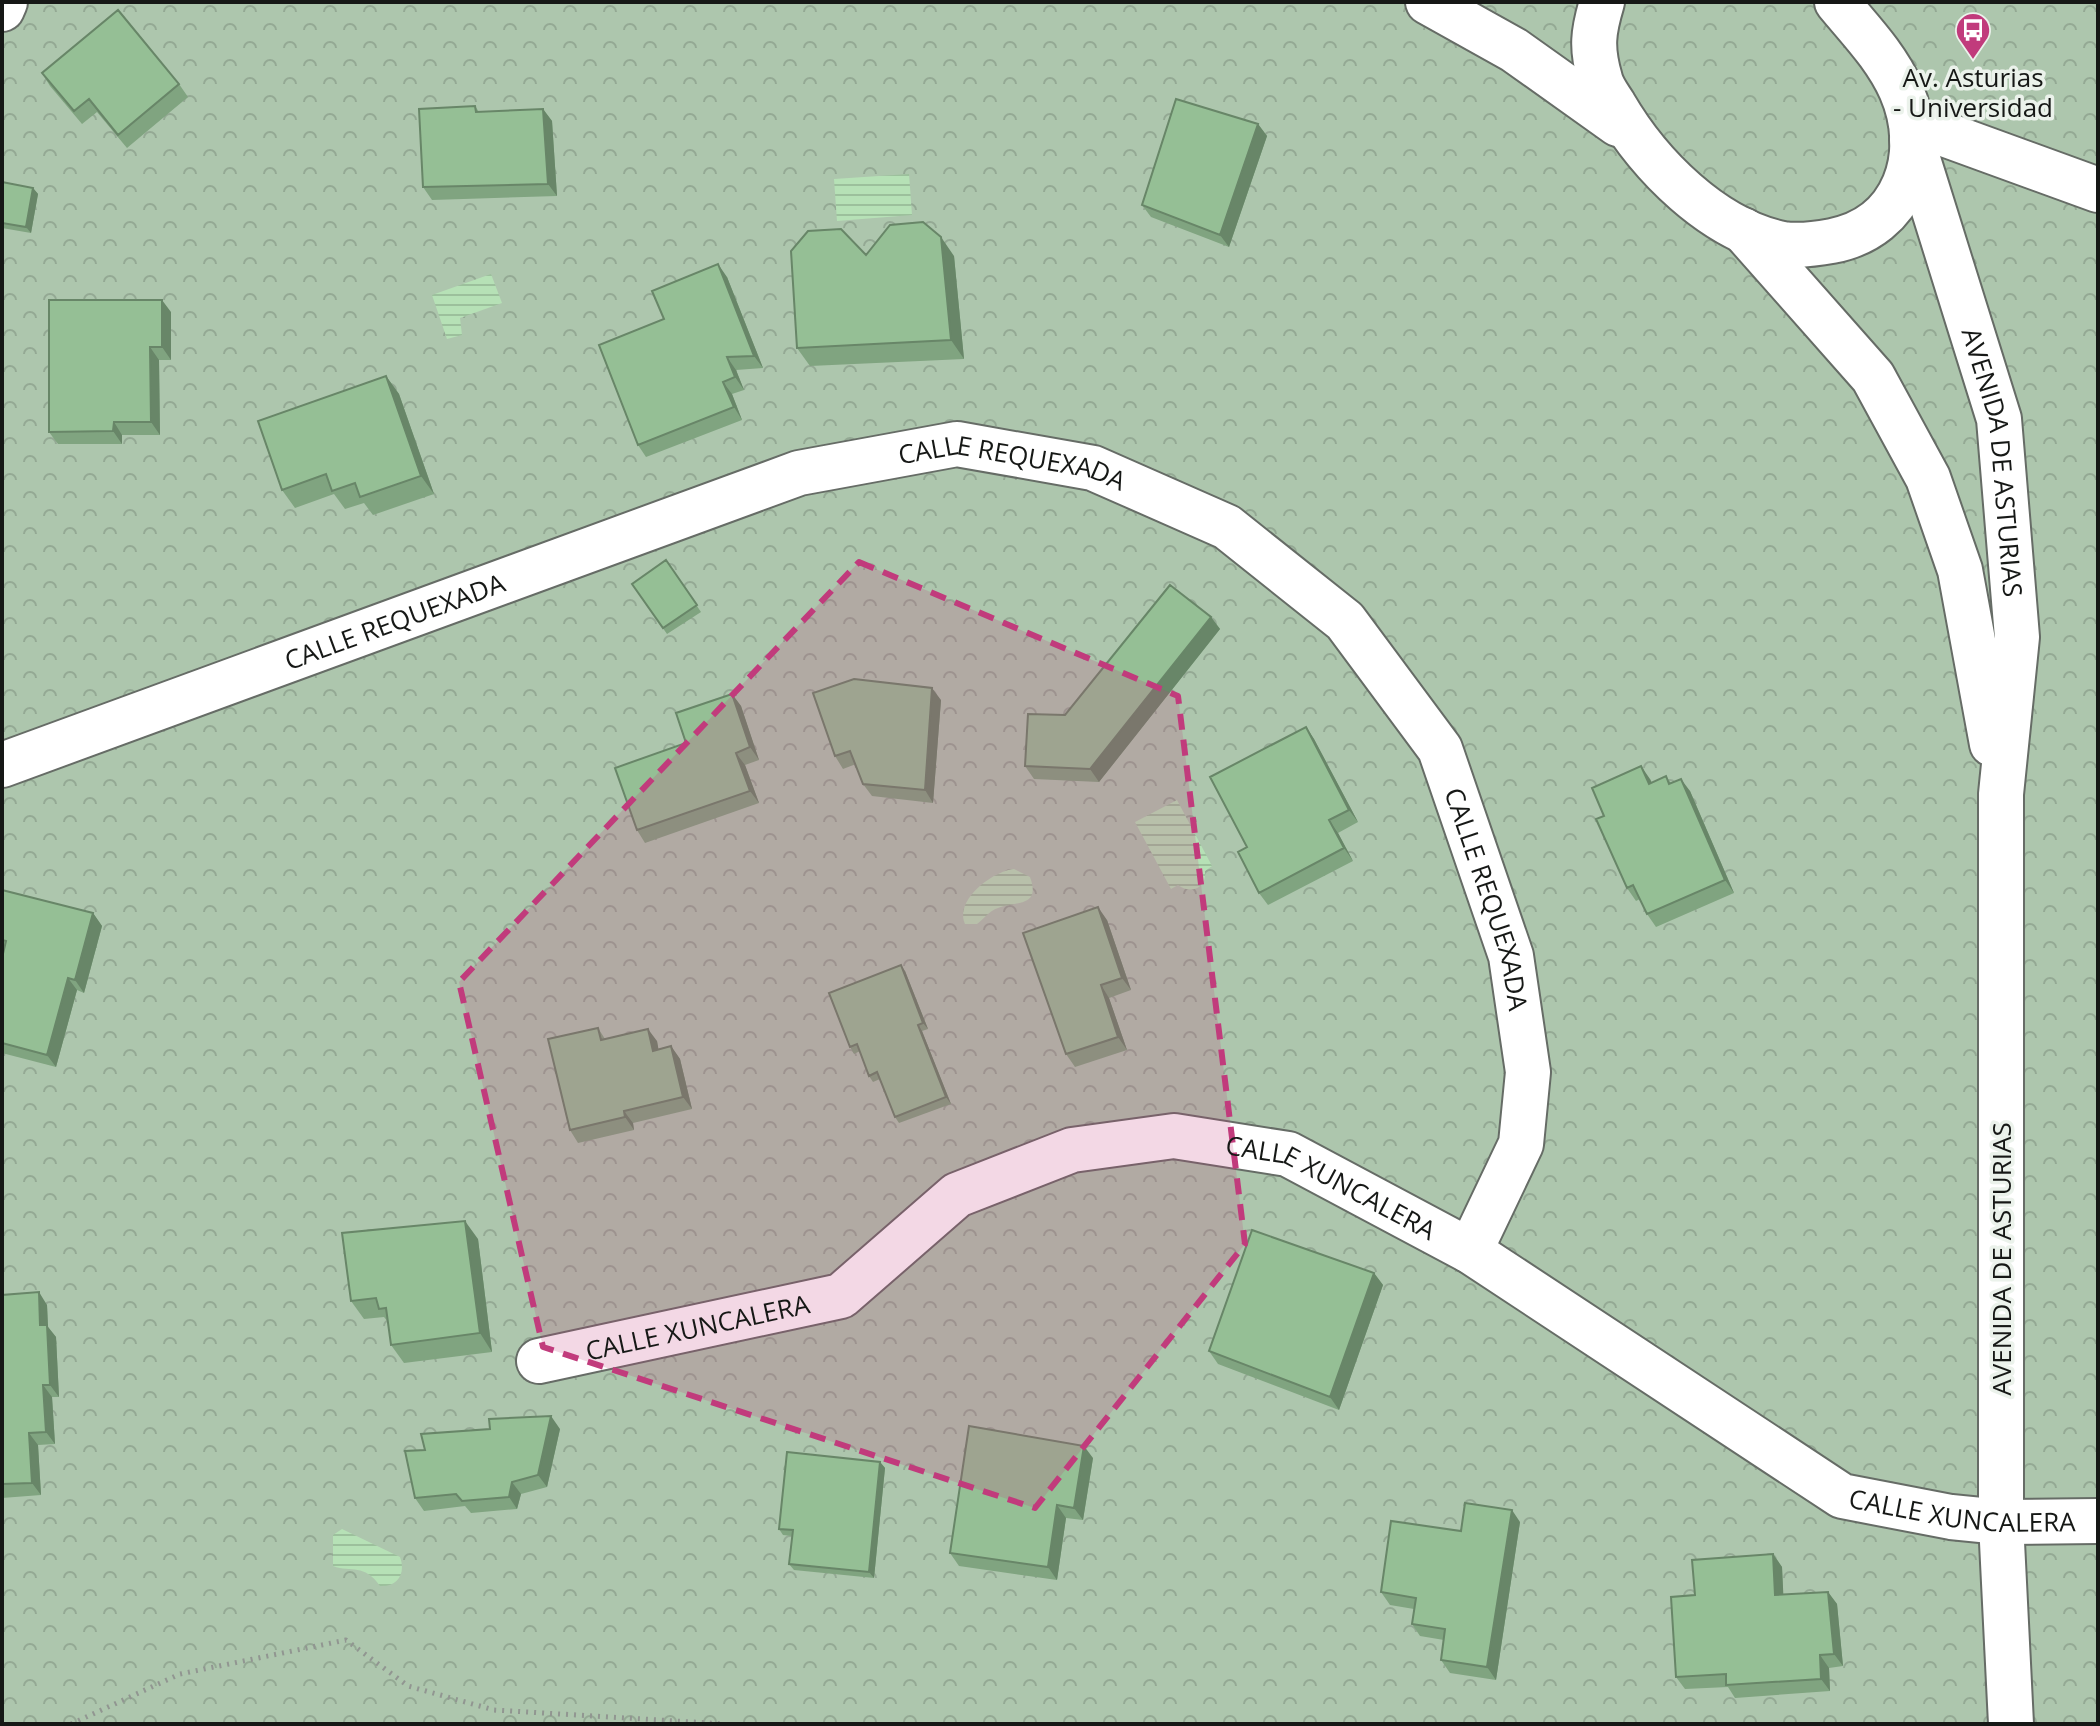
<svg xmlns="http://www.w3.org/2000/svg" width="2100" height="1726" font-family="'Open Sans',sans-serif">
  <defs>
    <pattern id="park-crowns" width="20" height="18" patternUnits="userSpaceOnUse" patternTransform="scale(2)"><rect width="20" height="18" fill="#adc6ad"/><path d="M2 6a3 3 0 1 1 6 0M12 15a3 3 0 1 1 6 0" fill="none" stroke="#94a994"/></pattern>
    <pattern id="water-rules" width="6" height="5" patternUnits="userSpaceOnUse" patternTransform="scale(2)"><rect width="6" height="5" fill="#b6e1b6"/><path d="M0 2.5h6" fill="none" stroke="#9cc09c"/></pattern>
  </defs>
  <rect width="100%" height="100%" fill="#ebf2eb"/>
  <path fill="url(#park-crowns)" d="M2,2h2096v1722h-2096z"/>
  <path fill="url(#water-rules)" d="M909,174l3,41 -75,6 -3,-42z
    M491,274l11,29 -42,15 2,17 -15,4 -15,-44z
    M1177,800l35,66 -7,5c2,17 -14,24 -27,14l-7,4 -36,-67z
    M1014,869l16,8c11,30 -13,24 -32,31 -9,3 -14,11 -21,16h-12c-11,-24 28,-53 49,-55z
    M342,1529l58,28c6,16 -2,30 -20,29 -16,-23 -28,-13 -47,-20v-31z"/>
  <g fill="none" stroke-linecap="round" stroke-linejoin="round">
    <g stroke="#666c66" stroke-width="48">
      <g id="street">
        <path d="M1428,2l86,48 104,74"/>
        <path d="M1602,2c-9,30 -11,46 -2,77 2,9 9,18 14,26 35,60 99,125 169,139 16,2 33,0 49,-3 73,-14 97,-87 69,-151 -15,-34 -41,-60 -64,-88"/>
        <path d="M2,9l3,-7"/>
        <path d="M1911,122l187,68"/>
        <path id="s1" d="M1912,140l87,279 18,218 -16,157v728l10,202"/>
        <path d="M1743,230l130,147 55,101 32,92 32,174"/>
        <path id="s2" d="M2,765l797,-292 158,-29 136,24 134,59 118,94 95,128 71,207 17,116 -7,72 -51,107"/>
        <path id="s3" d="M539,1361l302,-65 116,-101 115,-45 102,-14 114,18 182,97 372,245 109,21 50,5 97,-1"/>
      </g>
    </g>
    <path stroke="#919691" stroke-width="5" stroke-dasharray="2 6" stroke-linecap="butt" d="M71,1724l109,-50 166,-34 62,46 86,24 231,14"/>
    <use href="#street" stroke="#fff" stroke-width="44"/>
  </g>
  <path fill="#80a480" d="M42,73l137,11 9,13 -61,51 -30,-36 -15,12 -32,-38z
    M475,106l4,6 64,-3 9,12 5,75 -125,4 -9,-13z
    M1258,124l9,12 -38,111 -78,-30 -9,-12z
    M2,182l31,6 5,6 -7,39 -29,-5z
    M866,255l88,1 10,103 -154,7 -13,-18z
    M727,277l36,91 -27,2 8,20 -12,4 10,26 -96,37 -8,-12 26,-126z
    M171,312v48h-12l1,75h-38v9h-64l-9,-12z
    M386,376l13,18 35,100 -61,21 -9,-12 -19,6 -11,-15 -39,14 -13,-18z
    M666,560l35,52 -34,22 -35,-50z
    M1211,617l9,12 -121,153 -65,-3 -9,-13 40,-51z
    M732,694l9,12 18,54 -14,5 14,38 -114,40 -8,-13 49,-87z
    M941,700l-8,103 -61,-7 -9,-12 -7,-20 -13,5 -8,-13z
    M1306,727l8,12 44,83 -20,11 15,28 -85,44 -9,-12 -12,-46z
    M1666,776l5,7 19,8 44,102 -78,34 -9,-13 -7,-15 -4,2 -9,-13 -23,-72 46,-37 2,4z
    M2,890l91,23 9,13 -18,67 -7,-3 -21,77 -54,-14v-95l2,-7h-2z
    M1107,920l24,70 -22,8 18,52 -52,17 -9,-13z
    M905,971l23,58 -6,2 29,73 -52,19 -4,-6 -15,-38 -7,3 -4,-6 -9,-25 -6,3 -4,-7z
    M598,1028l7,11 52,2 1,8 13,-3 9,13 12,50 -59,14 1,7 -56,13 -8,-13z
    M478,1239l14,113 -88,11 -13,-18 -3,-23 -4,-5 -20,2 -13,-18z
    M1374,1273l9,12 -44,125 -121,-46 -9,-13z
    M2,1295l45,10 1,22 8,10 3,60h-7l3,47 -17,1 3,50 -39,3z
    M560,1429l-13,58 -26,7 -4,15 -46,4 -6,-7 -41,5 -9,-13 10,-48z
    M1093,1458l-10,62 -17,-2 -9,62 -98,-14 -9,-13z
    M880,1462l5,6 -11,110 -80,-8 -5,-6 3,-28 -9,-1 -4,-6z
    M1520,1522l-24,158 -46,-7 -9,-13 3,-20 -24,-4 -8,-12 2,-15 -24,-4 -9,-13 80,-61z
    M1773,1554l9,13 1,28 45,-3 9,12 6,62 -14,2 1,23 -95,7 -7,-11 -43,2 -9,-12 19,-82z"/>
  <path fill="#688668" d="M543,109l9,12 5,75 -9,-12z
    M1258,124l9,12 -38,111 -9,-12z
    M33,188l5,6 -7,39 -5,-6z
    M941,237l13,19 10,103 -13,-19z
    M718,264l9,13 36,91 -9,-12z
    M162,300l9,12v48l-9,-13z
    M150,347l9,13 1,75 -9,-13z
    M727,357l9,13 8,20 -9,-13z
    M386,376l13,18 35,100 -13,-18z
    M723,382l9,12 10,26 -8,-13z
    M114,422l8,13v9l-9,-13z
    M1211,617l9,12 -121,153 -9,-13z
    M932,688l9,12 -8,103 -8,-13z
    M732,694l9,12 18,54 -9,-13z
    M1306,727l8,12 44,83 -9,-12z
    M736,753l9,12 14,38 -9,-12z
    M1641,766l9,13 8,18 -9,-13z
    M1681,779l9,12 44,102 -9,-13z
    M1329,820l9,13 15,28 -9,-13z
    M1098,907l9,13 24,70 -9,-12z
    M93,913l9,13 -18,67 -9,-13z
    M901,965l4,6 23,58 -5,-6z
    M68,978l9,12 -21,77 -9,-12z
    M1101,985l8,13 18,52 -9,-13z
    M918,1025l4,6 29,73 -5,-7z
    M648,1029l9,12 4,22 -8,-12z
    M671,1046l9,13 12,50 -9,-12z
    M624,1111l9,12 1,7 -9,-13z
    M465,1221l13,18 14,113 -12,-19z
    M1374,1273l9,12 -44,125 -9,-13z
    M39,1292l8,13 1,22 8,10 3,60 -9,-12 -10,-60z
    M43,1385l9,12 3,47 -9,-12z
    M551,1416l9,13 -13,58 -9,-12z
    M29,1433l9,12 3,50 -9,-12z
    M1084,1446l9,12 -10,62 -9,-12z
    M880,1462l5,6 -11,110 -5,-6z
    M512,1482l9,12 -4,15 -8,-12z
    M1057,1505l9,13 -9,62 -9,-13z
    M1512,1510l8,12 -24,158 -9,-13z
    M1773,1554l9,13 2,41 -9,-13z
    M1828,1592l9,12 6,62 -9,-12z
    M1820,1655l9,13 1,23 -9,-12z"/>
  <path fill="#95bf95" stroke="#688668" stroke-width="2" d="M118,10l61,74 -61,51 -29,-36 -15,12 -32,-38z
    M1176,99l82,25 -38,111 -78,-30z
    M475,106l1,6 67,-3 5,75 -125,3 -4,-78z
    M2,182l31,6 -7,39 -24,-4z
    M923,222l18,15 10,103 -154,8 -6,-97 17,-20 33,-2 25,26 24,-30z
    M718,264l36,92 -27,1 8,20 -12,5 11,25 -96,38 -39,-100 65,-26 -12,-28z
    M49,300h113v47h-12l1,75h-37l-1,9 -64,1z
    M386,376l35,100 -61,21 -5,-14 -23,8 -6,-17 -44,16 -24,-69z
    M666,560l31,45 -34,23 -31,-44z
    M1170,585l41,32 -121,152 -65,-3 3,-52 37,1z
    M854,679l78,9 -7,102 -62,-6 -13,-33 -15,5 -22,-63z
    M732,694l18,53 -14,6 14,38 -113,39 -22,-62 71,-25 -10,-30z
    M1306,727l43,83 -20,10 15,28 -85,45 -21,-41 9,-5 -37,-70z
    M1641,766l8,18 17,-8 3,8 12,-5 44,101 -78,34 -14,-29 -6,3 -31,-69 8,-3 -12,-28z
    M2,890l91,23 -18,67 -7,-2 -21,77 -45,-12v-85l4,-17 -4,-1z
    M1098,907l24,71 -21,7 17,52 -52,17 -43,-121z
    M901,965l22,58 -5,2 28,72 -51,20 -18,-45 -8,4 -12,-32 -7,3 -21,-54z
    M598,1028l3,12 47,-11 5,22 18,-5 12,51 -59,14 1,6 -55,13 -22,-91z
    M465,1221l15,112 -89,12 -5,-37 -7,1 -3,-11 -25,3 -9,-68z
    M1252,1230l122,43 -44,124 -121,-46z
    M39,1292l1,33h7l3,60h-7l3,47 -17,1 3,50 -30,1v-189z
    M551,1416l-13,59 -26,7 -3,15 -47,4 -6,-7 -41,4 -10,-47 20,-1 -4,-16 69,-5 -1,-10z
    M969,1426l115,20 -10,62 -17,-3 -9,62 -98,-14z
    M787,1452l93,10 -11,110 -80,-8 4,-34 -14,-1z
    M1465,1503l47,7 -25,157 -46,-7 4,-31 -33,-5 4,-26 -35,-6 10,-71 70,10z
    M1773,1554l2,41 53,-3 6,62 -14,1 1,24 -95,6v-11l-50,3 -5,-80 24,-2 -3,-35z"/>
  <path fill="#c13b7c" fill-opacity="0.2" stroke="#c13b7c" stroke-width="6" stroke-dasharray="16 10" stroke-linejoin="round" d="M859,562l319,134 67,548 -210,264 -492,-161 -84,-365z"/>
  <defs>
    <g id="bus-pin" transform="scale(1.8)"><path d="M0 17L-7.5 6A9.5 9.5 0 1 1 7.5 6Z" fill="#c13b7c" stroke="#ebf2eb"/><path d="M-5-6H5V4H4V6H2V4H-2V6H-4V4H-5ZM-3.5-4V0h7V-4ZM-3.5 1.2v1.5H-2V1.2ZM2 1.2v1.5H3.5V1.2Z" fill="#fff"/></g>
  </defs>
  <g fill-rule="evenodd">
    <use href="#bus-pin" x="1973" y="30"/>
  </g>
  <g text-anchor="middle" dominant-baseline="central" stroke-width="7" stroke-linejoin="round" paint-order="stroke">
    <g font-size="26" fill="#161816" stroke="#ebf2eb">
      <text x="1973" y="77">Av. Asturias<tspan x="1973" dy="30">- Universidad</tspan></text>
    </g>
    <g font-size="26" fill="#161816" stroke="#ebf2eb">
      <text stroke="none"><textPath href="#s1" startOffset="334">AVENIDA DE ASTURIAS</textPath></text>
      <text stroke="none"><textPath href="#s2" startOffset="1066">CALLE REQUEXADA</textPath></text>
      <text stroke="none"><textPath href="#s2" startOffset="418">CALLE REQUEXADA</textPath></text>
      <text stroke="none"><textPath href="#s2" startOffset="1762">CALLE REQUEXADA</textPath></text>
      <text stroke="none"><textPath href="#s3" startOffset="856">CALLE XUNCALERA</textPath></text>
      <text transform="translate(2001 1259) rotate(-90)">AVENIDA DE ASTURIAS</text>
      <text stroke="none"><textPath href="#s3" startOffset="162">CALLE XUNCALERA</textPath></text>
      <text stroke="none"><textPath href="#s3" startOffset="1578">CALLE XUNCALERA</textPath></text>
    </g>
  </g>
  <rect width="2100" height="1726" fill="none" stroke="#161816" stroke-width="8"/>
</svg>
